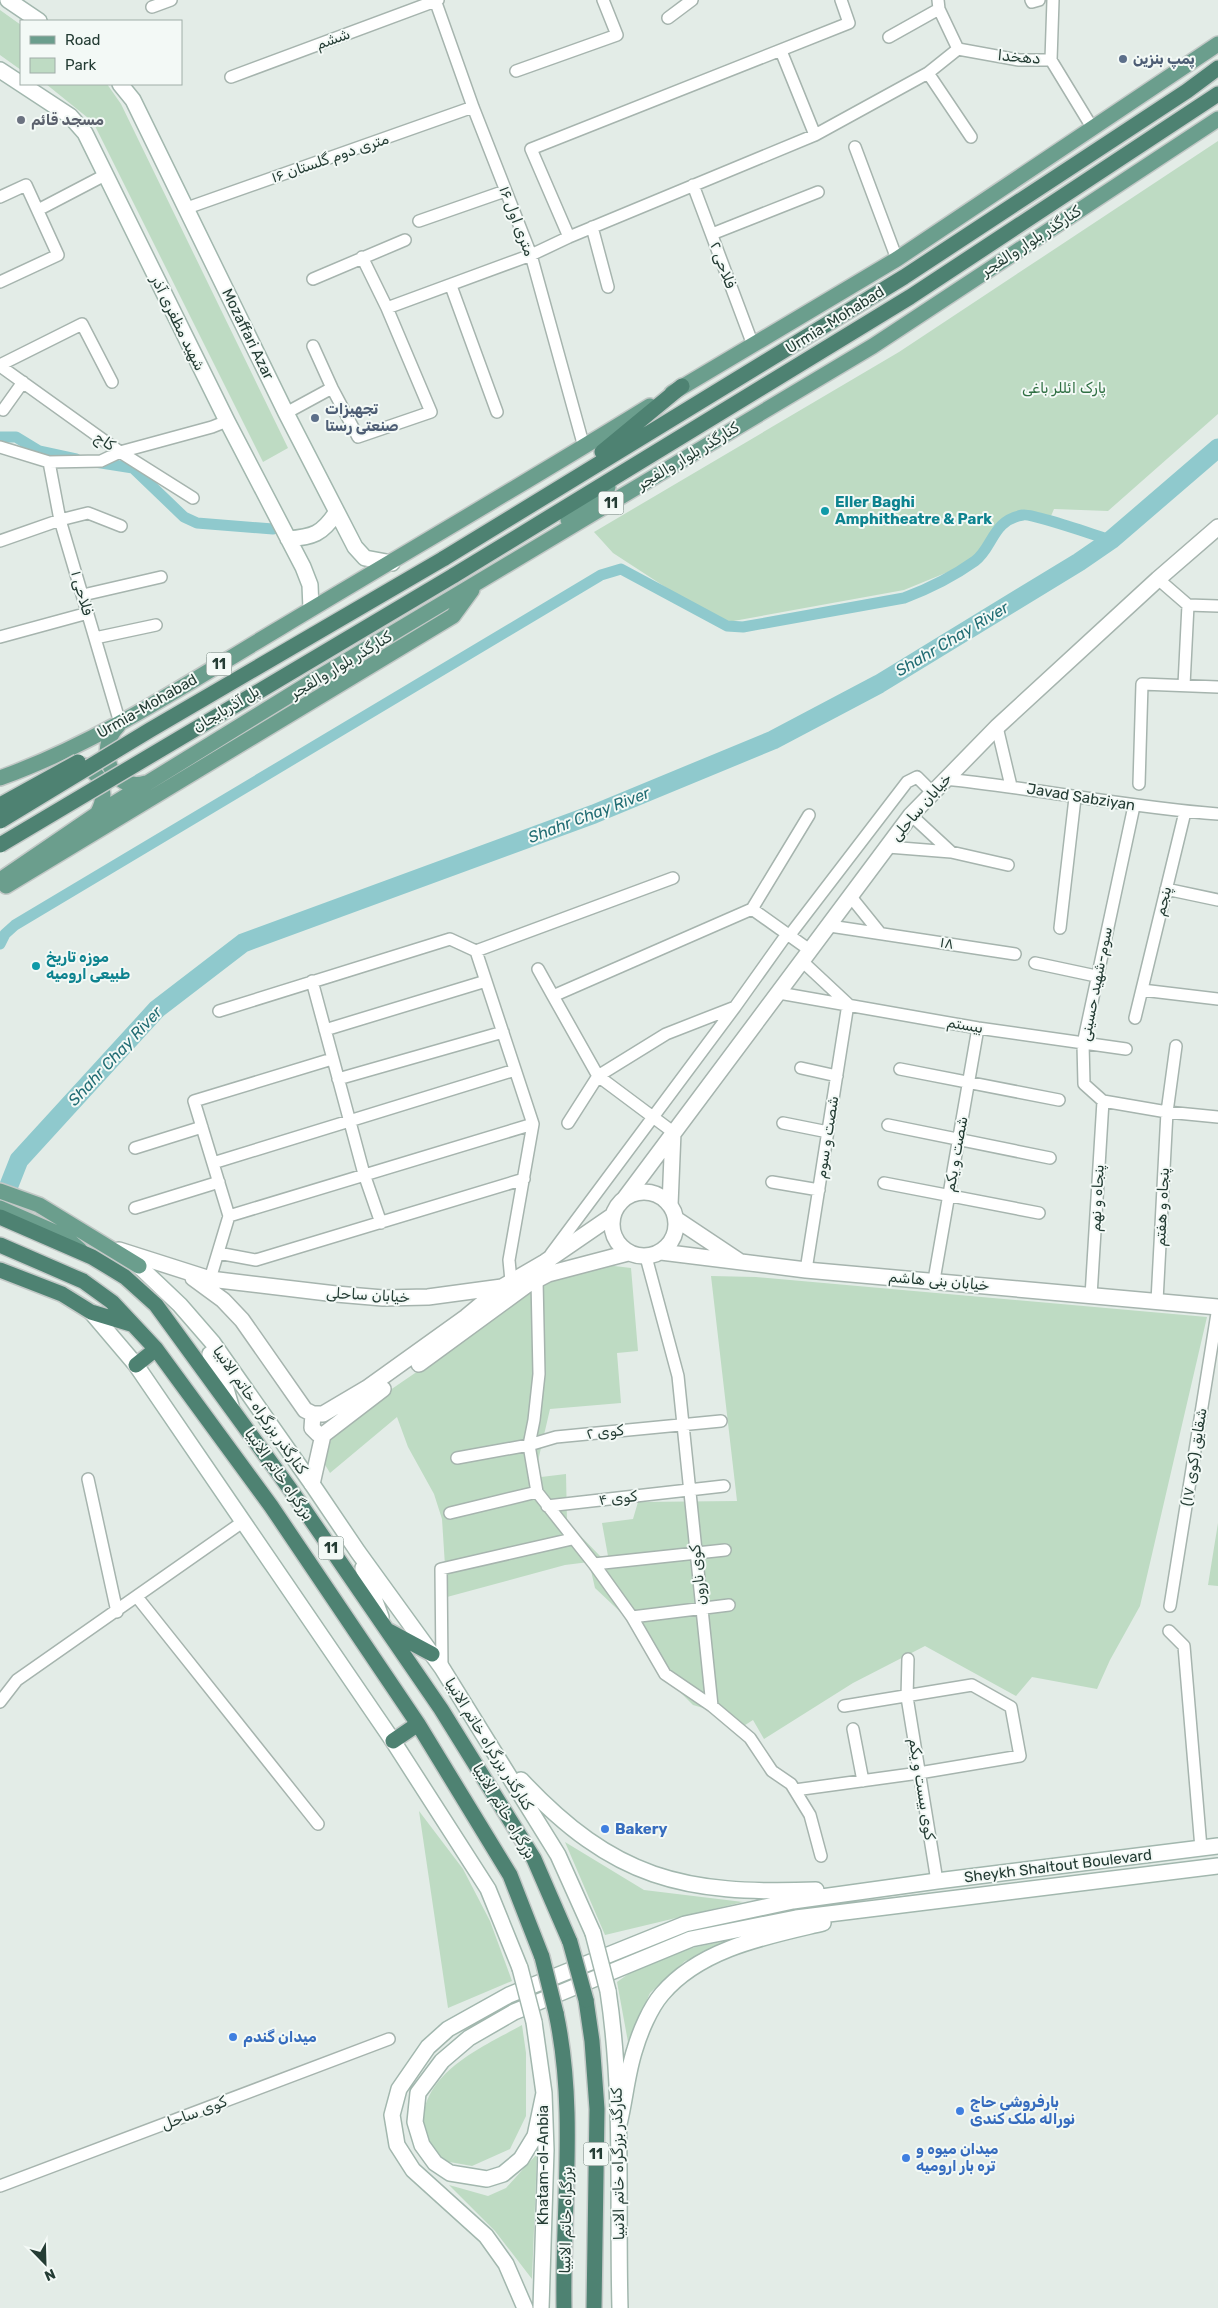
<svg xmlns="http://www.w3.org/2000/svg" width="1218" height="2308" font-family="Rubik,'Noto Naskh Arabic',sans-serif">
  <rect width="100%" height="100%" fill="#e3ece7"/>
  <path fill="#bedbc3" d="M0,10l21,15v45l-21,-15z
    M46,84h61l14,20 167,344 -25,14 -170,-340z
    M1218,141v273l-110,97 -54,-2 -3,7 -37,-4 -13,9 -21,30 -15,14 -61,25 -176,32 -49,-26 -66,-43 -19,-21 305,-180z
    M606,1265l25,3 7,83 -21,2 4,50 -71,6 -12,52 3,16 25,-3 1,48 33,34h8l-6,-33 31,-4 5,-17 99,-1 -26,-225 45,1 451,40 -67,289 -30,54 -13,29 -65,-12 -16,19 -91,-50 -72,37 -89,56 -11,-19 -11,7 -18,-13 -31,-9 -31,-31 -31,-52 -36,-34 -6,-26 -24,3 -118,32 -5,-78 -8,-25 -26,-47 -11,-30 -67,56 -6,-10 2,-14 8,-14 27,-25 76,-52 64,-63z
    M1218,1523v63l-10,-1z
    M419,1811l44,58 27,52 22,60 -64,27z
    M565,1842l79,48 99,12 -138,33z
    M750,1937l-65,24 -35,32 -22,49 -11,-60c42,-31 82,-36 133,-45z
    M522,2025l4,28v63l-16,33 -38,17 -28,-5c-5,-7 -18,-19 -20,-28 -9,-58 57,-85 98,-108z
    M537,2154l-5,125 -37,-48 -46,-46 39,11 18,-8z"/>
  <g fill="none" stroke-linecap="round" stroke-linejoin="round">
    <path stroke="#8fc9cd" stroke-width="11" d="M0,437h16l23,14 37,8
      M95,462l38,6 51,49 13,6 76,6
      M0,944l5,-10 10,-9 586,-350 20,-6 106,57 16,1 161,-29c24,-9 50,-22 71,-37 18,-13 17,-41 48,-46 8,-2 74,21 88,25"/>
    <path stroke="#8fc9cd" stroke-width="19" d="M0,1208l19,-48 138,-151 86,-66 351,-129 179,-74 106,-56 200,-122 32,-22 107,-92"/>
    <g stroke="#a6b4ae" stroke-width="14">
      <path id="minor" d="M435,0l38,107 58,148 53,192
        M938,0l1,9 19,40 61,11h32l42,69
        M1031,0l1,2 7,-2
        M152,7l19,-7
        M668,18l24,-18
        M889,37l50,-28
        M1051,60l2,-60
        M516,71l101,-36 -14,-35
        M928,73l43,64
        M231,77l207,-77
        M815,135l113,-62 30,-24
        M855,147l42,112
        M693,185l60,160
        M0,197l26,-12 32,70 -58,27
        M187,208l286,-101
        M38,210l67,-35
        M419,221l86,-30
        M592,227l16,60
        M712,234l106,-42
        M569,237l-38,-88 318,-126 -8,-23
        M362,257l25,51 144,-53 38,-18 246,-102 -34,-84
        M313,279l92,-39
        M451,286l46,126
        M313,346l19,42 26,49 73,-25 -44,-104
        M0,365l82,-41 30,58
        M0,366l120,86 73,46
        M3,410l20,-28
        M286,413l46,-25
        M0,447l49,15 52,-1 19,-9 92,-25 15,-6
        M49,462l11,58 60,203
        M0,541l60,-21 28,-7 33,13
        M1158,579l30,26 -4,80
        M83,595l78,-18
        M1188,605l30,1
        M0,637l88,-24
        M95,638l61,-13
        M997,727l14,59
        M944,779c92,9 182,28 274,35
        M1139,784l3,-100 76,3
        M1134,806l-51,238 1,40 19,17 64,11 51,5
        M911,815l40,37
        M888,847l63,5 57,13
        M1166,889l52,11
        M851,897l29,36
        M752,909l59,42
        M830,926l185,28
        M1060,928l15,-130
        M789,936l118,-154 10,-5 15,15
        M803,962l45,42
        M1035,963l61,13
        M538,969l15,27
        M312,981l52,193 17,49
        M1142,990l76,9
        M779,993l199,35 148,21
        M219,1011l231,-72 26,12
        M1135,1018l50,-206
        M325,1030l161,-49
        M801,1068l36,8
        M900,1069l159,31
        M338,1079l165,-47
        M568,1123l30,-47 68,-42 69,-27 52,-73
        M783,1123l45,9
        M888,1125l162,33
        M673,1132l-75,-56 -45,-80 199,-87 57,-94
        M135,1148l67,-21
        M213,1163l302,-93
        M772,1182l47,8
        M884,1183l155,30
        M135,1208l84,-26
        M229,1216l304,-92
        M218,1253l38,7 268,-81
        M551,1254l184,-247
        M646,1257l32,119 34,330
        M806,1270l42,-266
        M210,1279l19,-63 -35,-115 138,-42
        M537,1280l2,94 -5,46 -5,25 8,47 57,72 38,53 33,57 47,32 38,32 22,33 19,13 19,31 11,41
        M934,1280l44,-252
        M511,1281l-2,-21 24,-136 -57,-173 197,-73
        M1091,1296l12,-195
        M1157,1301l10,-189 9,-66
        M457,1458l72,-13 27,-8 165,-16
        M88,1479l29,133
        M547,1506l177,-20
        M450,1513l87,-21
        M594,1564l131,-14
        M137,1597l181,227
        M1170,1606l48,-299
        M632,1617l97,-12
        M1169,1631l15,15 17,202
        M908,1659l-1,38 30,184
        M442,1668l-1,-99 131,-30
        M0,1702l17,-22 227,-159
        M853,1729l10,52
        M795,1790l124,-17 101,-17 -9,-49 -39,-22 -128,21
        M0,2186l389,-147"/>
    </g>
    <g stroke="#a6b4ae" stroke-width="18">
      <path id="tertiary" d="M612 1224a32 32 0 1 1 64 0a32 32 0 1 1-64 0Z
        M625,1198l286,-383 86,-88 161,-148 60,-52
        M670,1205l3,-73
        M676,1219l63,42
        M119,1250l91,29 126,15 47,4 45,-1 74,-10 43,-25 67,-46
        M661,1252l145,18 412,37
        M193,1278l30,22 19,20 63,90 8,4h10l44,-26 99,-71 35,-29
        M419,1364l108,-79 21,-11 80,-21
        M313,1414l-1,14 6,6 5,1
        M312,1484l11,-49 60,-46"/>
    </g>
    <g stroke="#a2b7ae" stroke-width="18">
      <path id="secondary" d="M8,0l31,21
        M0,70l70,46 15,17 142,288 76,146 7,18 1,24
        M120,84l13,16 153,313 69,134 10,11 27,5
        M288,539c25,-2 34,-5 48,-26
        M139,1266l41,39 33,38 99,141 46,68 84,116 116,187 35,78
        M91,1312l45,53 257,376 95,148 32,79
        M210,1354l12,21 9,31
        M363,1568l18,49
        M521,1780c93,99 162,115 295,110
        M608,1991c16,105 9,211 12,317
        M534,2022l10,71 2,57 -5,158
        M544,2093l-9,43 -14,23 -18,15 -16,5 -37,-6 -15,-10 -13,-18 -7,-23 3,-29 24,-32 27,-23 45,-26 177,-73 105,-21 422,-52
        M619,2124c6,-24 8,-51 16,-75 5,-17 15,-41 27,-55 39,-46 106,-58 161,-71
        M525,2308l-19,-44 -20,-28 -73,-66 -16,-25 -5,-30 7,-26 29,-42 20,-18 61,-34 176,-71 108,-23 144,-20 281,-35"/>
    </g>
    <g stroke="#c2c8c6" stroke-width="18">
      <path id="primary" d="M672,393l225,-134 321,-215
        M568,520l40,-33
        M118,726c-23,23 -7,67 28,57
        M77,764c25,4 32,30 20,50
        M0,778c100,-36 189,-96 280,-150 123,-74 247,-146 370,-222
        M0,880l97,-66 224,-138 552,-330 345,-227
        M6,886l447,-270 19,-26
        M0,1191l39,14 100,61
        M0,1208l64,28 16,14"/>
    </g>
    <g stroke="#c2c8c6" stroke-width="18">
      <path id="trunk" d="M602,452l80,-66
        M443,559l461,-282 283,-186 31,-23
        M453,576l457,-279 308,-203
        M0,1217l92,40 33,20 31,28 134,184 151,220 93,150 36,83
        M0,1245l83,36 29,21 44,47 115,157 147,218 92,151 32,82
        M0,1270l62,24 29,18 40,12
        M136,1365l20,-16
        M389,1631l43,23
        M393,1741l25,-17
        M586,2000l6,41 5,68 -3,199
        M556,2013c21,98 6,196 8,295"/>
    </g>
    <use href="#minor" stroke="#fff" stroke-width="11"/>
    <use href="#tertiary" stroke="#fff" stroke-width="15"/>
    <use href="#secondary" stroke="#fff" stroke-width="15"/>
    <use href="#primary" stroke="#6b9e8d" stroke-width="15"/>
    <use href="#trunk" stroke="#4e8272" stroke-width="15"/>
    <g stroke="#a2b7ae" stroke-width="18" stroke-linecap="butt">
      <path id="secondary-bridge" d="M593,1933l15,58
        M520,1968l14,54"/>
    </g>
    <g stroke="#c2c8c6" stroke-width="18" stroke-linecap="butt">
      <path id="trunk-bridge" d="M0,805l78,-43
        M0,821l150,-91 293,-171
        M0,845l453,-269
        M570,1942l16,58
        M542,1957l14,56"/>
    </g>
    <use href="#secondary-bridge" stroke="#fff" stroke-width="15"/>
    <use href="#trunk-bridge" stroke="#4e8272" stroke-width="15"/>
  </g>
  <g fill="#5c6f8a" stroke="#f3f9f6" stroke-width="2">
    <circle cx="1123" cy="59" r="5"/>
    <circle cx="315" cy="418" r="5"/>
  </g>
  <circle fill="#6b7280" stroke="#f3f9f6" stroke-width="2" cx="21" cy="120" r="5"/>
  <g fill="#0f9aa8" stroke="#f3f9f6" stroke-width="2">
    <circle cx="825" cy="511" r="5"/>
    <circle cx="36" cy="966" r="5"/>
  </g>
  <g fill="#3f7fe0" stroke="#f3f9f6" stroke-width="2">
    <circle cx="605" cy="1829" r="5"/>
    <circle cx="233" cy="2037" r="5"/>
    <circle cx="960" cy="2111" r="5"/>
    <circle cx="906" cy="2158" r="5"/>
  </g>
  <g text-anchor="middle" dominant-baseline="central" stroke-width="4" stroke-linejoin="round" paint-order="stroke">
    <g fill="#f3f9f6" stroke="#62756e" stroke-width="1">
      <rect x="598.5" y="491.5" width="25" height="23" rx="4"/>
      <rect x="206.5" y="652.5" width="25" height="23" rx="4"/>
      <rect x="318.5" y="1536.5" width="25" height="23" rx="4"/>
      <rect x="583.5" y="2142.5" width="25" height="23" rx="4"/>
    </g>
    <g font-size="14" font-weight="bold" fill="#243c34">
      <text x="611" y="503">11</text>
      <text x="219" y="664">11</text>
      <text x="331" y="1548">11</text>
      <text x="596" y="2154">11</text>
    </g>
    <g font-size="15" fill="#243c34" stroke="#f3f9f6">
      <text transform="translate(333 39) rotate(-20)">ششم</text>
      <text transform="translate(1019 57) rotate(5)">دهخدا</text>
      <text transform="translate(330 158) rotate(-19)">۱۶ متری دوم گلستان</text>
      <text transform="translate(517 221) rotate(69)">۱۶ متری اول</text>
      <text transform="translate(1031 241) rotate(-33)">کنارگذر بلوار والفجر</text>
      <text transform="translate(723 265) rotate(70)">فلاحی ۲</text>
      <text transform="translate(835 320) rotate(-32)">Urmia-Mohabad</text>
      <text transform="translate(178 323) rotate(64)">شهید مظفری آذر</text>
      <text transform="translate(248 334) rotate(64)">Mozaffari Azar</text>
      <text transform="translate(105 441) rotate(35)">کاج</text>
      <text transform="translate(688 456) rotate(-31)">کنارگذر بلوار والفجر</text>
      <text transform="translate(82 593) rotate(74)">فلاحی ۱</text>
      <text transform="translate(341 665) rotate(-31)">کنارگذر بلوار والفجر</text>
      <text transform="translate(147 706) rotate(-30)">Urmia-Mohabad</text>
      <text transform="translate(226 709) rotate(-31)">پل آذربایجان</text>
      <text transform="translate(1081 797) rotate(9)">Javad Sabziyan</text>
      <text transform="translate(921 807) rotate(-49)">خیابان ساحلی</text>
      <text transform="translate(1163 901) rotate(-76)">پنجم</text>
      <text transform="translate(947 943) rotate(9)">۱۸</text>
      <text transform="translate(1096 984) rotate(-79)">سوم-شهید حسینی</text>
      <text transform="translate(965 1025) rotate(10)">بیستم</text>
      <text transform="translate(827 1137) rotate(-81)">شصت و سوم</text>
      <text transform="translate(956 1154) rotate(-80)">شصت و یکم</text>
      <text transform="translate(1097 1198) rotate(-87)">پنجاه و نهم</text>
      <text transform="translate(1162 1207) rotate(-87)">پنجاه و هفتم</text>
      <text transform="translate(939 1281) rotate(5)">خیابان بنی هاشم</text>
      <text transform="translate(368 1295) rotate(3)">خیابان ساحلی</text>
      <text transform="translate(260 1410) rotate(55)">کنارگذر بزرگراه خاتم الانبیا</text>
      <text transform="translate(605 1432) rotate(-6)">کوی ۲</text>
      <text transform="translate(1194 1457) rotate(-81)">شقایق (کوی ۱۷)</text>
      <text transform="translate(279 1474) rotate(55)">بزرگراه خاتم الانبیا</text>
      <text transform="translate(618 1498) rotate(-6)">کوی ۴</text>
      <text transform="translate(698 1575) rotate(-96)">کوی نارون</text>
      <text transform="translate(489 1744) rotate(58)">کنارگذر بزرگراه خاتم الانبیا</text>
      <text transform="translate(922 1789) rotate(81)">کوی بیست و یکم</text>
      <text transform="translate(504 1811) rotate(59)">بزرگراه خاتم الانبیا</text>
      <text transform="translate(1058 1866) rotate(-7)">Sheykh Shaltout Boulevard</text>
      <text transform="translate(194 2113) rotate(-21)">کوی ساحل</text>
      <text transform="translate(618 2164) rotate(-91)">کنارگذر بزرگراه خاتم الانبیا</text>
      <text transform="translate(543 2165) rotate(-90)">Khatam-ol-Anbia</text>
      <text transform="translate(566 2220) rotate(-89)">بزرگراه خاتم الانبیا</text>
    </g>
    <g font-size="15" font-weight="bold" fill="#4e5e75" stroke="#f3f9f6" text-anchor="start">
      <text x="1133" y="59">پمپ بنزین</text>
      <text x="325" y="409">تجهیزات<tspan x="325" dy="17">صنعتی رستا</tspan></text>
    </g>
    <g font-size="15" font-weight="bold" fill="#5b616d" stroke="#f3f9f6" text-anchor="start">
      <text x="31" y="120">مسجد قائم</text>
    </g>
    <g font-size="15" fill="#317044" stroke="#f3f9f6">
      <text x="1064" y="388">پارک ائللر باغی</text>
    </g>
    <g font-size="15" font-weight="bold" fill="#0d838f" stroke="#f3f9f6" text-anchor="start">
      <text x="835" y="502">Eller Baghi<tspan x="835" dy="17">Amphitheatre &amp; Park</tspan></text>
      <text x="46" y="957">موزه تاریخ<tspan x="46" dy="17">طبیعی ارومیه</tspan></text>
    </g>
    <g font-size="15" font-weight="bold" fill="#366cbe" stroke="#f3f9f6" text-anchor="start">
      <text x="615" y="1829">Bakery</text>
      <text x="243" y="2037">میدان گندم</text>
      <text x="970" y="2102">بارفروشی حاج<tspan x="970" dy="17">نوراله ملک کندی</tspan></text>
      <text x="916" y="2149">میدان میوه و<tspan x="916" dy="17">تره بار ارومیه</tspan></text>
    </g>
    <g font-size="16" font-style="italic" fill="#226d74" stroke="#f3f9f6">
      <text transform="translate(952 639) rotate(-31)">Shahr Chay River</text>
      <text transform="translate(589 815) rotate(-21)">Shahr Chay River</text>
      <text transform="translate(115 1056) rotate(-47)">Shahr Chay River</text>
    </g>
  </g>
  <rect x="20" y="20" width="162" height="65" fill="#f3f9f6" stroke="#a0ada8"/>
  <rect x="30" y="36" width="25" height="8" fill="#6b9e8d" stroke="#a0ada8"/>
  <text x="65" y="45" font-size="15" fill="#243c34">Road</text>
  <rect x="30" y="58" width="25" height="15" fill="#bedbc3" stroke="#a0ada8"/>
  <text x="65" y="70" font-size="15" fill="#243c34">Park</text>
  <g transform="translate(45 2263) rotate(157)" stroke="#f3f9f6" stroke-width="4" paint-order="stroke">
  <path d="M0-4L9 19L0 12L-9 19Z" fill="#243c34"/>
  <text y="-8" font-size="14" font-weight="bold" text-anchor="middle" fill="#243c34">N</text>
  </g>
</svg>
